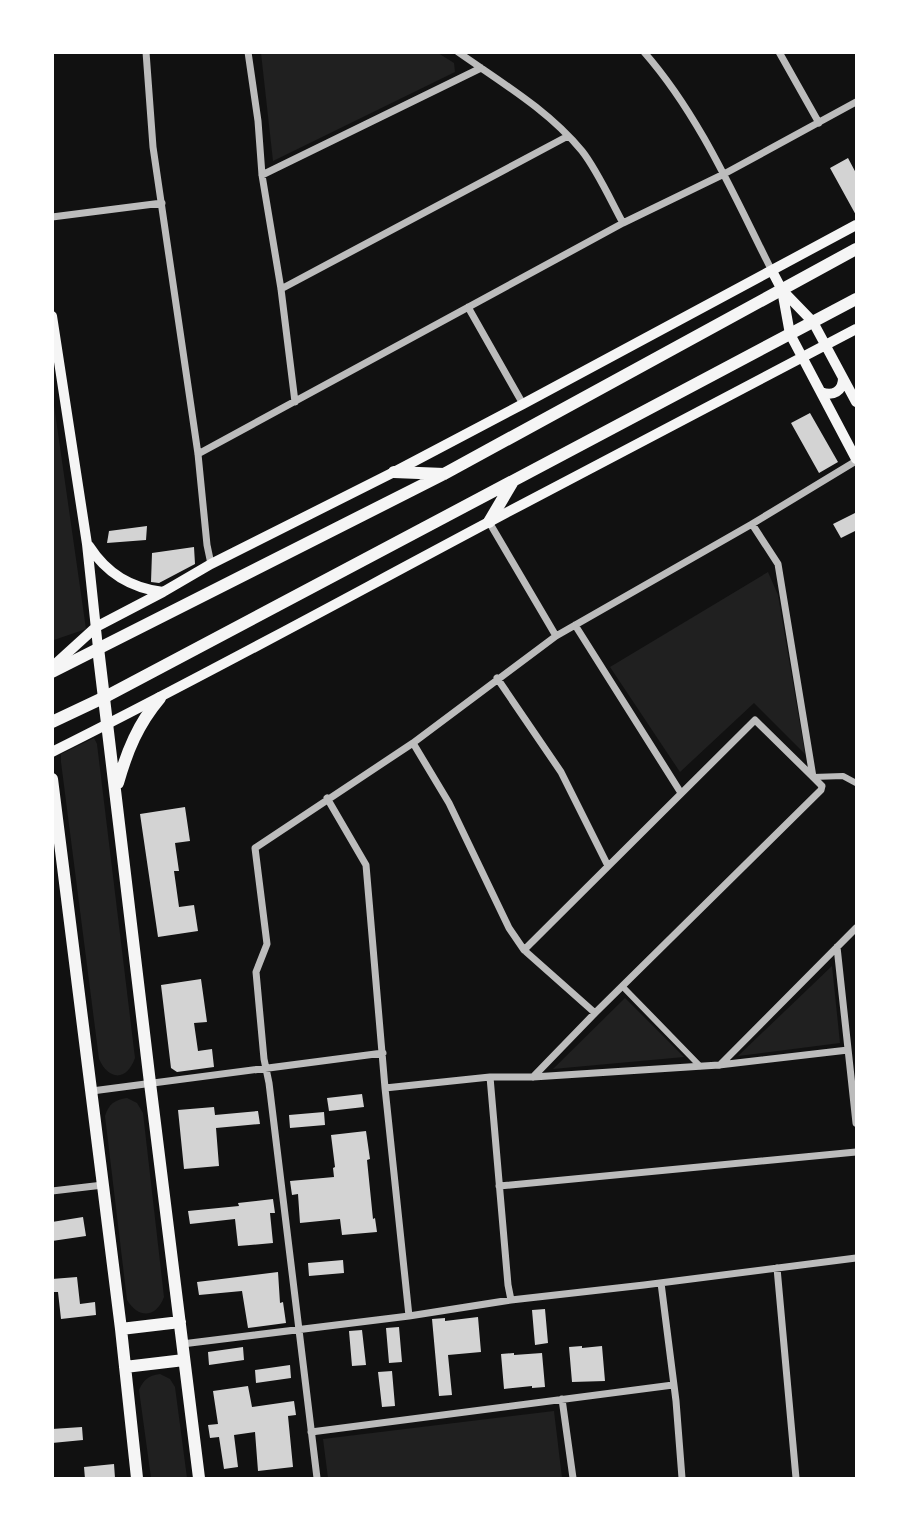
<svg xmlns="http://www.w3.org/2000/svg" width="909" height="1531" font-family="'Titillium Web',sans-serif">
  <rect width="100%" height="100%" fill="#111"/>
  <path fill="#202020" d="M261,53h177l16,10 1,9 -182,89z
    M52,391l34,238 -32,11 -2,-15z
    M768,572l10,23 27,159 -51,-51 -74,69 -70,-105z
    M94,738l3,6 38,314c-8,23 -26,23 -36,1l-38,-297v-8z
    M832,966l8,77 -102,13z
    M625,998l59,59 -131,12z
    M127,1098l10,5 6,10 21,184c-8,21 -25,22 -37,3l-22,-184c4,-12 9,-16 22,-18z
    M160,1374l10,5 5,8 12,91h-36l-12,-88c5,-11 9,-14 21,-16z
    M554,1411l8,67h-234l-5,-39z"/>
  <path fill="#d3d3d3" d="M848,158l9,17v42l-27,-49z
    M810,413l28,49 -19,11 -28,-50z
    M857,512v18l-16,8 -8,-14z
    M147,526l-1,14 -39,3 2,-12z
    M194,547l1,17 -36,19 -8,-1 1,-29z
    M185,807l5,34 -15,2 4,28h-5l5,36 15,-2 4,26 -40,6 -18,-123z
    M201,979l6,43 -13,1 4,28 14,-2 2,18 -37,5 -6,-4 -10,-83z
    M362,1094l2,13 -35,4 -2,-13z
    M214,1107l1,8 43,-4 2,13 -44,4 3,38 -35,3 -6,-59z
    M324,1112l1,13 -35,3 -1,-13z
    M366,1131l4,28 -3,1 6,59 2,-1 2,14 -35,3 -2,-16 -40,4 -2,-29 -6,1 -2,-14 44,-4 -1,-9 2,-1 -4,-32z
    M273,1199l2,14h-5l3,30 -35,3 -3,-27 -45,5 -2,-13 51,-5 -1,-3z
    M83,1217l3,19 -34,5v-19z
    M343,1260l1,13 -35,3 -1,-13z
    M278,1272l2,31 3,-1 3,21 -38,5 -6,-37 -43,4 -2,-13z
    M77,1277l3,27 15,-2 1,13 -35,4 -3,-27h-6v-13z
    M545,1309l3,34 -13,2 -3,-35z
    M478,1317l3,35 -33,3 4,40 -13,1 -7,-77 13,-1v3z
    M399,1327l3,35 -13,1 -3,-35z
    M362,1330l4,35 -14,1 -3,-35z
    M582,1346v2l20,-2 3,35 -33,1 -3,-35z
    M243,1347l1,13 -35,5 -1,-13z
    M514,1353v2l28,-2 3,34 -13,1v-2l-28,3 -3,-35z
    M290,1365l1,13 -35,5 -1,-13z
    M392,1371l3,35 -13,1 -4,-35z
    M248,1386l4,21 42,-6 2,14 -8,1 5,51 -35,4 -3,-39 -21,3 4,32 -14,2 -5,-32 -9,1 -2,-13 10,-1 -5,-33z
    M82,1427l1,13 -31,3v-14z
    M114,1464l1,14 -30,1 -1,-12z"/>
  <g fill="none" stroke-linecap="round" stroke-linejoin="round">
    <path stroke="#bcbcbc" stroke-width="6" d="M813,777l30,-1 13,7
      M623,987l77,79"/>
    <path stroke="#bcbcbc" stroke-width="7" d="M146,52l7,95 45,307 9,91 4,19
      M248,52l10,69 4,54 19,114 14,113
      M458,52c44,31 90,58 124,99 15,19 29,50 41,72
      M644,52c56,64 90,144 128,219
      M779,52l40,71
      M262,175l219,-107
      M52,217l110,-14
      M281,289l287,-153
      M468,307l55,97
      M198,454l425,-231 101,-49 132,-72
      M489,522l67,114
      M575,625l106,168
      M497,678l64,94 47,94
      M413,743l36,60 60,125 15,22 71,63
      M327,798l39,67 19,223 24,228
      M837,947l19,176
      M524,950l231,-230 58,57
      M720,1065l136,-137
      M490,1077l18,208 3,15
      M533,1077l62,-64 226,-223 1,-4 -9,-9 -35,-213 -26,-40
      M385,1088l105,-11h43l186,-12 129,-15
      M92,1091l291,-38
      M499,1186l357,-34
      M52,1191l51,-6
      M777,1268l19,210
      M661,1283l15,118 6,77
      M182,1344l227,-28 102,-16 133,-15 212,-27
      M562,1399l11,79
      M311,1432l362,-47
      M317,1478l-48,-395 -5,-24 -8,-87 11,-28 -12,-96 158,-105 143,-107 196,-112 104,-63"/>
    <path stroke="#f5f5f5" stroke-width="10" d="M772,271l10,19 31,32 43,80
      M782,290l8,44 66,125
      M52,316l35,228 11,104
      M821,392c12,5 22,-1 22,-14
      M89,546c18,28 42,42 74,46
      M52,667l44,-40 67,-35 48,-28 183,-92 129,-68 333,-179
      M52,752c147,-73 290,-152 435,-229 123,-65 247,-129 369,-194"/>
    <path stroke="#f5f5f5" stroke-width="12" d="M98,648l52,435 49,395
      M52,779l69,550 16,149
      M118,783c9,-32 20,-59 42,-85
      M121,1329l59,-7
      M125,1367l59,-7"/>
    <path stroke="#f5f5f5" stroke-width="12" d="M394,472l50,2
      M489,522l23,-39
      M52,672l392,-198 412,-225
      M52,722l53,-25 751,-398"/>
  </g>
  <rect width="909" height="1531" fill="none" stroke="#ffffff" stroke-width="108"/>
</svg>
